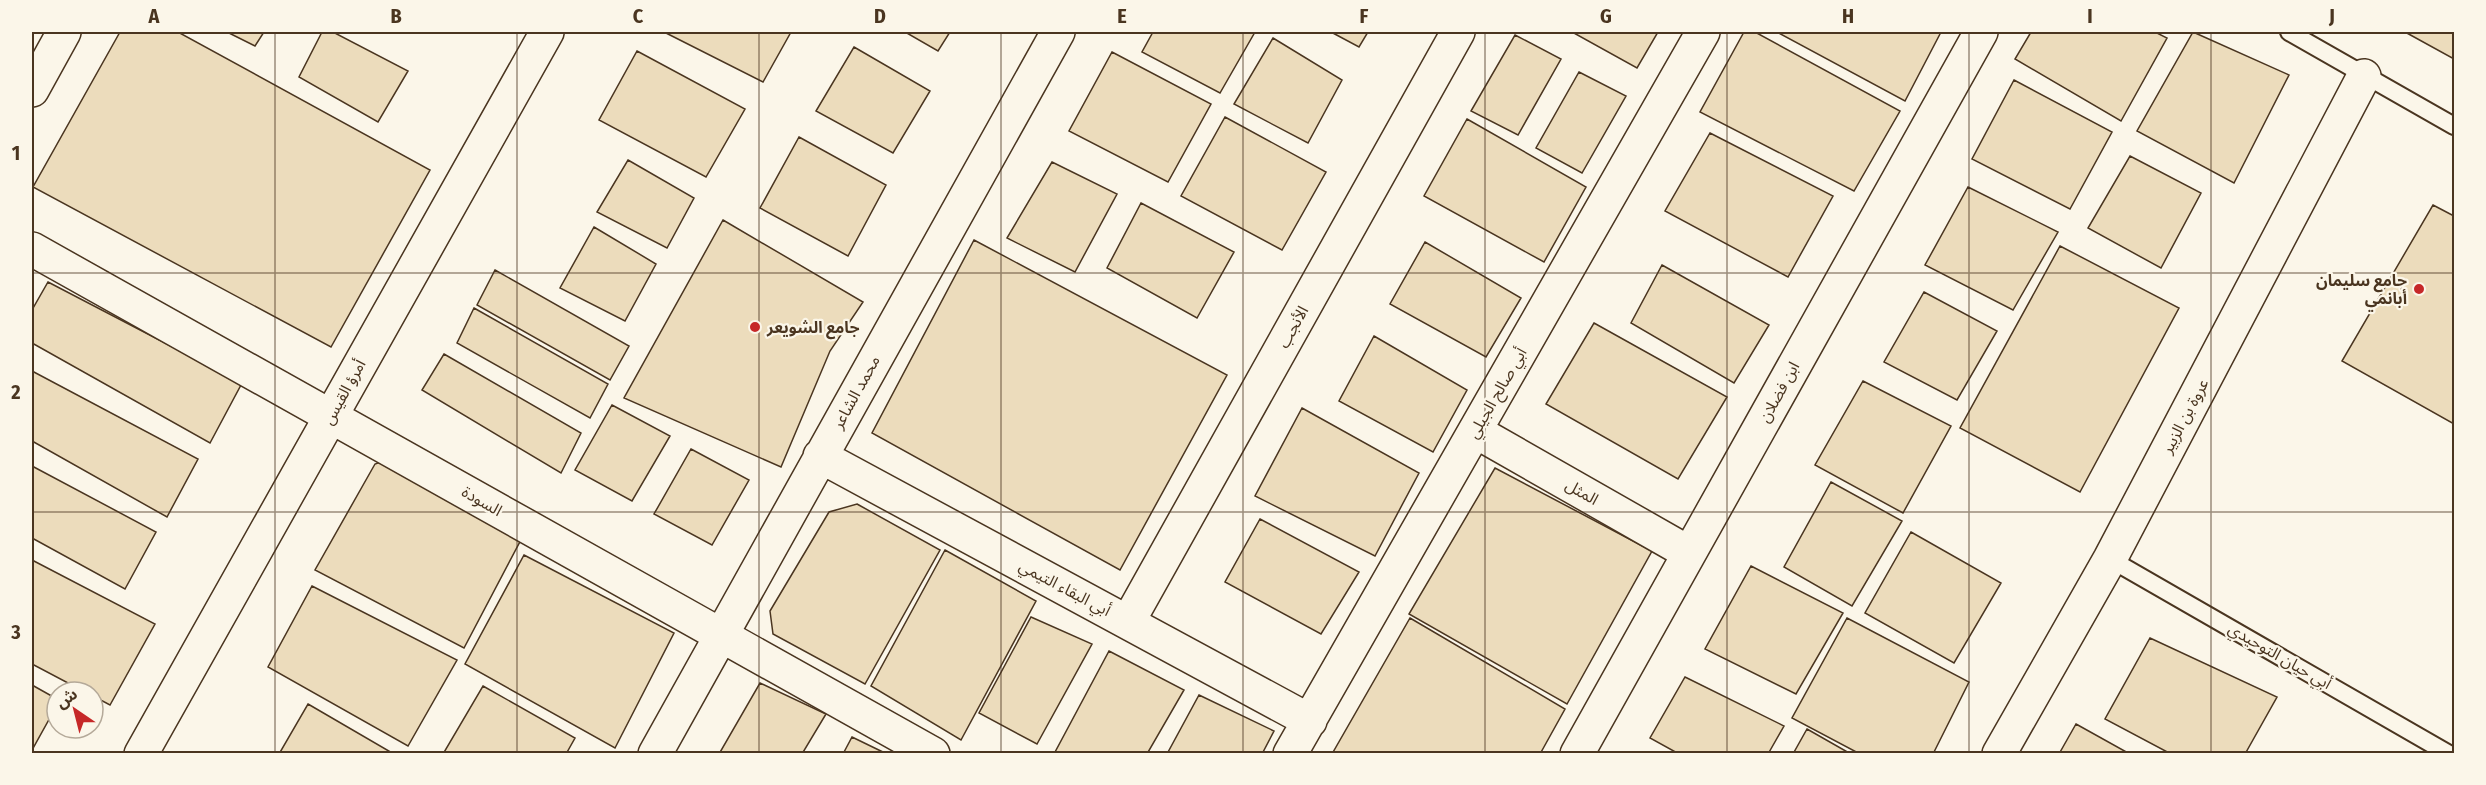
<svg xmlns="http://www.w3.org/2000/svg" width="2486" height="785" font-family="'Fira Sans Condensed','Noto Sans Arabic',sans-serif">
  <rect width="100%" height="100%" fill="#fbf6e9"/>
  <path fill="#ecdcbc" stroke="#4a3520" stroke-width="1.5" d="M120,32h58l252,138 -99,177 -298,-160z
    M227,32h37l-9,14z
    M322,32h11l75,39 -30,51 -79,-45z
    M664,32h127l-28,50z
    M905,32h45l-12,19z
    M1153,32h102l-35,61 -78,-41z
    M1331,32h37l-9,15z
    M1572,32h86l-21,36z
    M1744,32h11l145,79 -46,80 -154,-79z
    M1777,32h164l-36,69z
    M2031,32h124l12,6 -46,83 -106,-62z
    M2193,32l96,43 -55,108 -97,-52z
    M2405,32h49v27z
    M1515,35l46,24 -43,76 -47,-24z
    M1273,38l69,42 -34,63 -74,-39z
    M854,47l76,44 -37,62 -77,-42z
    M637,51l108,58 -39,68 -107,-57z
    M1112,52l99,52 -43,78 -99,-51z
    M1579,72l47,24 -44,77 -46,-25z
    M2014,80l98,52 -42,77 -98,-50z
    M1225,117l101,55 -44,78 -101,-54z
    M1467,119l119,68 -42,75 -120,-66z
    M1710,133l123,63 -45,81 -123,-66z
    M799,137l87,48 -38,71 -88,-48z
    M2130,156l71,37 -40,75 -73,-40z
    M628,160l66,38 -27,50 -70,-36z
    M1052,162l65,32 -42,78 -68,-34z
    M1968,187l90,45 -45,78 -88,-45z
    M1141,203l93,49 -37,66 -90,-50z
    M2433,205l21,11v208l-112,-63z
    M723,220l140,82 -33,49 -49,116 -157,-69z
    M594,227l62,37 -31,57 -65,-33z
    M974,240l253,135 -107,195 -248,-137z
    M1425,242l96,56 -35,59 -96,-53z
    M2060,246l119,62 -99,184 -120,-64z
    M1662,265l107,60 -35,58 -103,-60z
    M495,270l134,76 -19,34 -133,-75z
    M48,282l194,101 -32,60 -178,-100v-33z
    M1924,292l73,39 -40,69 -73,-38z
    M474,308l134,76 -18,34 -133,-75z
    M1594,323l133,74 -49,82 -132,-75z
    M1374,336l93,54 -34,62 -94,-51z
    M444,354l137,79 -20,40 -139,-83z
    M32,371l166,88 -31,58 -135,-76z
    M1863,381l88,45 -48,87 -88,-48z
    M612,405l58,31 -38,65 -57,-31z
    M1302,408l117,65 -44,83 -120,-60z
    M691,449l58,31 -37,65 -58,-31z
    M389,459l135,75 -60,114 -149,-78 60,-106z
    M32,466l124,66 -31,57 -93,-51z
    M1495,468l157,83 -85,153 -158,-90z
    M1831,482l71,39 -50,85 -68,-39z
    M857,504l83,46 -75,134 -92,-50 -3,-23 59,-99z
    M1260,519l99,53 -38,62 -96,-52z
    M1911,532l90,51 -47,80 -89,-50z
    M945,550l91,51 -75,139 -90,-54z
    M524,555l150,78 -59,115 -150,-84z
    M32,560l123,64 -45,81 -17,-9v-4h-8l-53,-28z
    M1751,566l92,47 -47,81 -91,-45z
    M312,586l145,74 -49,86 -140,-79z
    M1031,617l61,27 -55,100 -58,-31z
    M1410,618l155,91 -25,45h-208z
    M1847,618l122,64 -36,72h-73l-68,-36z
    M2150,638l127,59 -32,57h-74l-66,-35z
    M1109,651l75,39 -37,64h-93z
    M1685,677l99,49 -16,28h-89l-29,-16z
    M760,683l66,31 -24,40h-83z
    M32,685l25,14v6l-25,45z
    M483,686l92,52 -9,16h-123z
    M1199,695l75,36 -12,23h-95z
    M308,704l86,50h-115z
    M2076,724l54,30h-71z
    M1807,729l44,25h-58z
    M852,737l35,17h-44z"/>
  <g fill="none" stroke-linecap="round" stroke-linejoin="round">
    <g stroke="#4a3520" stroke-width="20">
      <path id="service" d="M2289,32l165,94
        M2110,559l339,195"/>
    </g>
    <g stroke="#4a3520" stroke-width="36">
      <path id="minor" d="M32,90l32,-58
        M32,249l901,505
        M1475,431l214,122
        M820,456l490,265
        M1128,622l330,-590
        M141,754l406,-722
        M655,754l403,-722
        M1290,754l413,-722
        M1577,754l404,-722
        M1999,754l111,-195 254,-483"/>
    </g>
    <use href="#service" stroke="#fbf6e9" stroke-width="16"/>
    <use href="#minor" stroke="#fbf6e9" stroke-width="33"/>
  </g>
  <path fill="none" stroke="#4a3520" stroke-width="1.5" stroke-opacity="0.55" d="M275,32v722M517,32v722M759,32v722M1001,32v722M1243,32v722M1485,32v722M1727,32v722M1969,32v722M2211,32v722M32,273h2422M32,512h2422"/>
  <g fill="#c62828" stroke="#fbf6e9" stroke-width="2">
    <circle cx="2419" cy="289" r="6"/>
    <circle cx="755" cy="327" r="6"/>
  </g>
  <g text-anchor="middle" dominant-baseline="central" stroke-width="4.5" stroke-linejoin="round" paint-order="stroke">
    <g font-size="16" font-weight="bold" fill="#4a3520" stroke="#fbf6e9" text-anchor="end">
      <text x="2407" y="280">جامع سليمان<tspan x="2407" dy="18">أبانمي</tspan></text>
      <text x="767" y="327" text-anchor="start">جامع الشويعر</text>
    </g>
    <g font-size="16" fill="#4a3520" stroke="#fbf6e9">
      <text transform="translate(1293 327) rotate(-61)">الأنجب</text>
      <text transform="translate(344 392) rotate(-61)">أمرؤ القيس</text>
      <text transform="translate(856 392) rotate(-61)">محمد الشاعر</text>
      <text transform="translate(1779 392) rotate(-61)">ابن فضلان</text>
      <text transform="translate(1497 393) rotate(-60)">أبي صالح الجيلي</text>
      <text transform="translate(2185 416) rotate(-62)">عروة بن الزبير</text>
      <text transform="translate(1582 492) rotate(30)">المثل</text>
      <text transform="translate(482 501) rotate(30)">السودة</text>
      <text transform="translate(1065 588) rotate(28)">أبي البقاء التيمي</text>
      <text transform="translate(2280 656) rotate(30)">أبي حيان التوحيدي</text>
    </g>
  </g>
  <rect width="2486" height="785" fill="none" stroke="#fbf6e9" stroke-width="66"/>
  <g transform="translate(75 710) rotate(325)"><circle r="28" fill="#fbf6e9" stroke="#b4a999" stroke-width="1.5"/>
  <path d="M0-4.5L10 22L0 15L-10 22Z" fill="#c62828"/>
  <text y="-9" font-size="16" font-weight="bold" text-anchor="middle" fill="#4a3520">ش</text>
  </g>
  <rect x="33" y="33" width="2420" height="719" fill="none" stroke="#4a3520" stroke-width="2"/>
  <g font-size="20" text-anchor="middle" font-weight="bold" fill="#4a3520">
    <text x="154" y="23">A</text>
    <text x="396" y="23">B</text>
    <text x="638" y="23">C</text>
    <text x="880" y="23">D</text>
    <text x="1122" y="23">E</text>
    <text x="1364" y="23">F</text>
    <text x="1606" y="23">G</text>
    <text x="1848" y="23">H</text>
    <text x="2090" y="23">I</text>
    <text x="2332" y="23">J</text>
    <text x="16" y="160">1</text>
    <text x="16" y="399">2</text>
    <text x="16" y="639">3</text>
  </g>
</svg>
